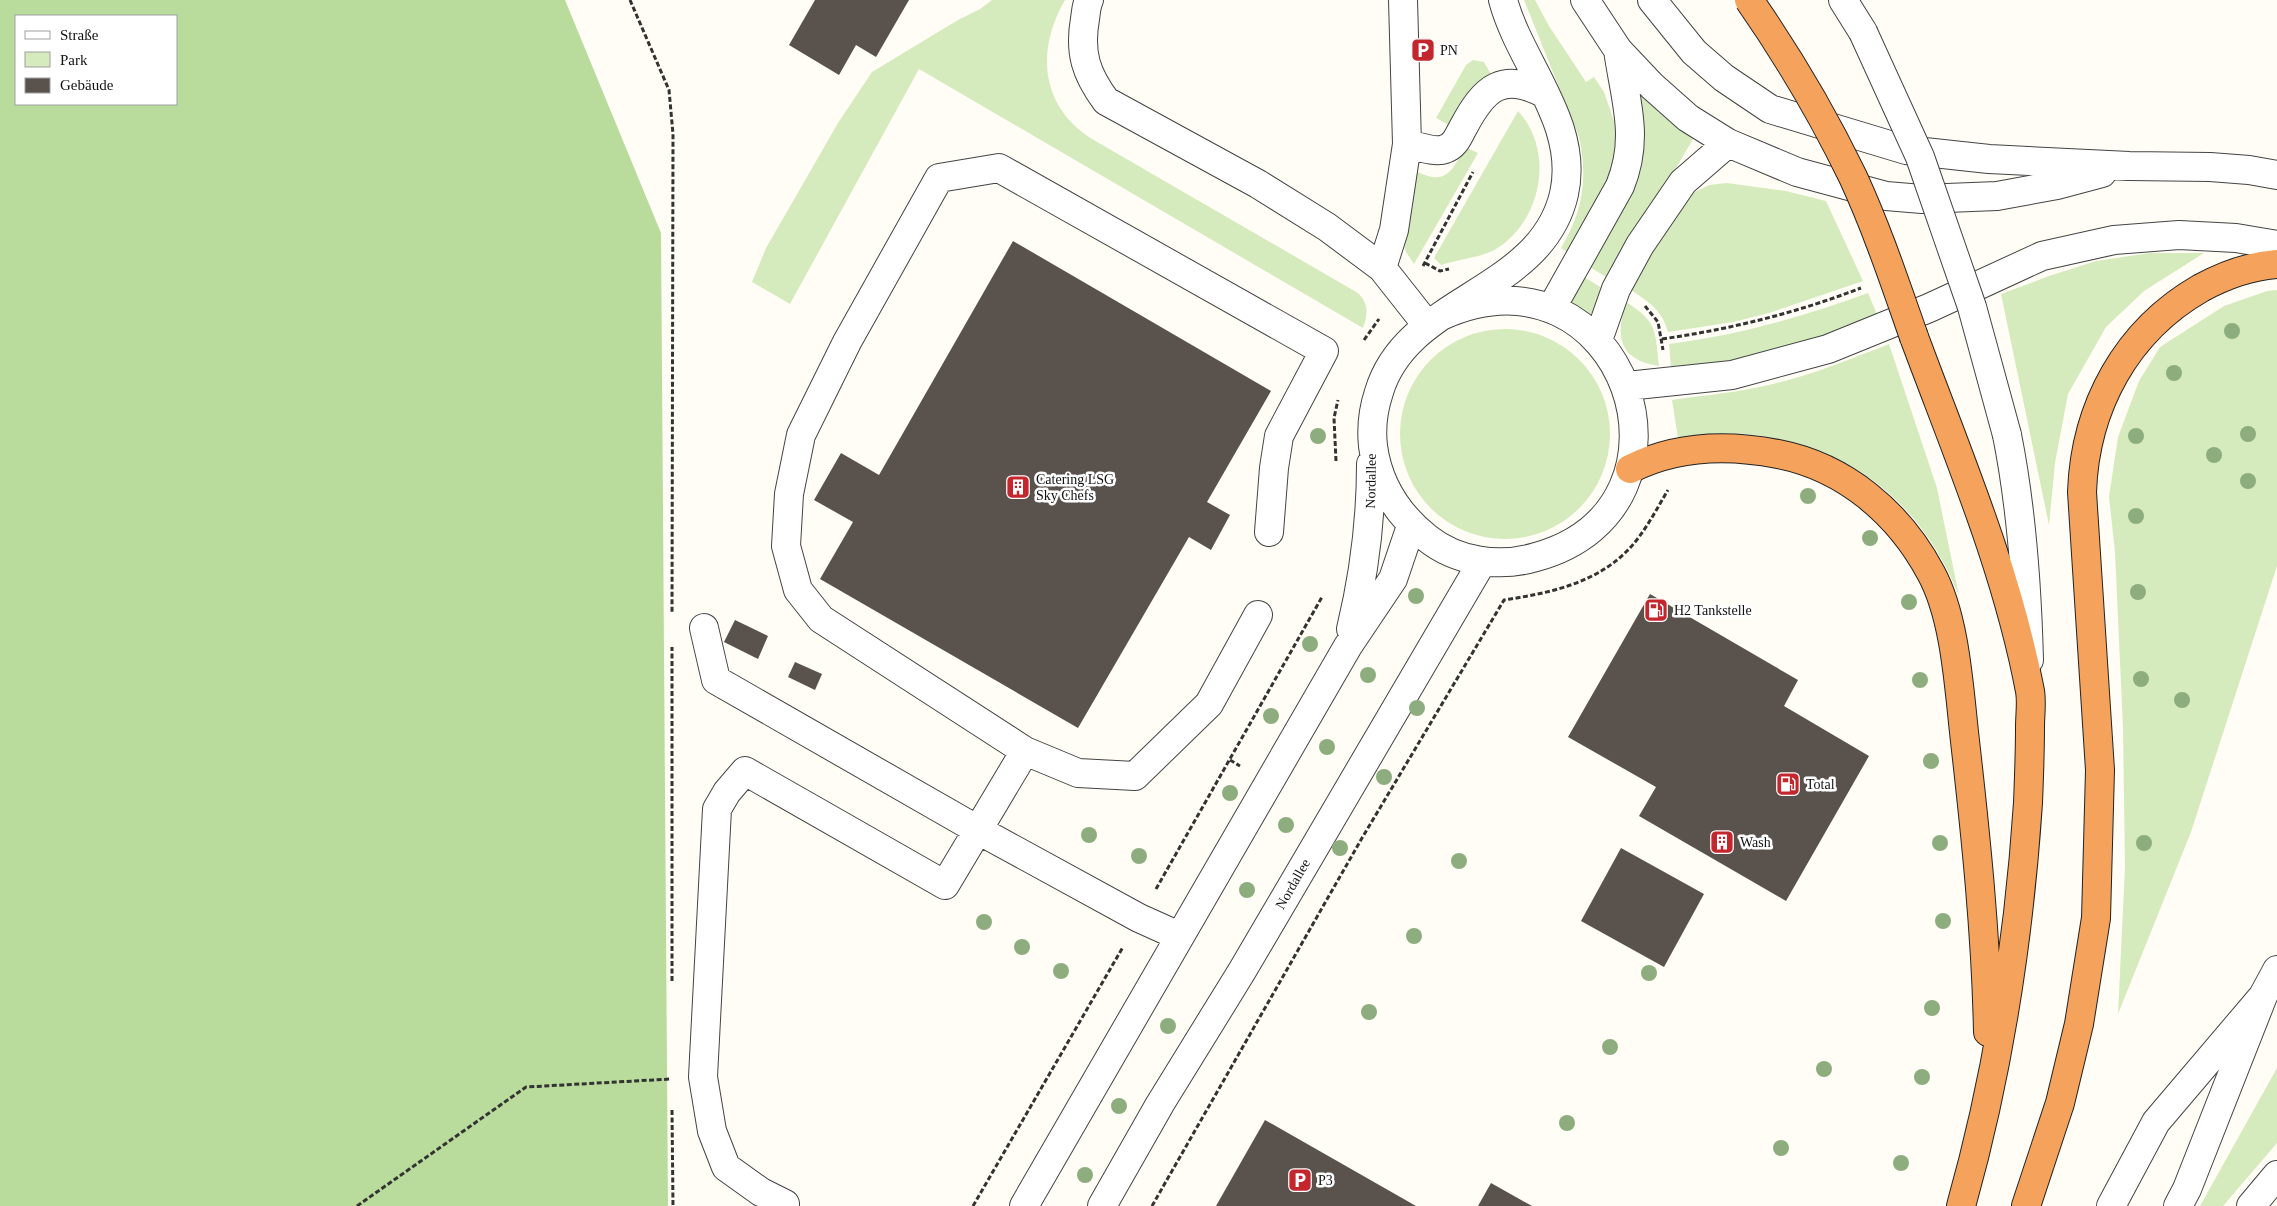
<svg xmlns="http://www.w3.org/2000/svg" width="2277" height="1206" font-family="'Times New Roman',serif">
  <rect width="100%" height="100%" fill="#fffdf5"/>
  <path fill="#d5ebbd" d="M992,0h73c-29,50 -25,106 27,139l266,154c11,11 10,21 5,35l-444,-259 -129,235 -38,-22 14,-34 30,-52 42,-73 34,-51 86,-52 22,-11z
    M1524,0h11l14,26 37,56 8,-5 10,15 10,29 4,22 -2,20 -46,91 -9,-6c22,-37 27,-69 18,-111z
    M1473,60l11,2 8,14 -21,19h-6l-16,30 -13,-7 30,-53z
    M1631,85l30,29 32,25 -82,141 -23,-14 40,-71z
    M1518,111c37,40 24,110 -22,138 -16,9 -37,10 -55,16l-7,-7z
    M1465,147l13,6 -64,111 -8,-12 -2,-7 9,-72 1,-3c31,17 38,2 51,-23z
    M1727,183l59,8 40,10 37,80 -94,32 -36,9 -65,10c-6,-22 -19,-30 -37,-42l17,-36 41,-59 20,-10z
    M2150,253h54l-60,38 -38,36 -38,67 -13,69 -6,62 -48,-231 48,-18 47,-15z
    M1581,275l24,15 -16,27 -4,1 -19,-11z
    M2277,290v276l-86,266 -73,182 7,-147 -2,-139 -8,-176 -6,-55 9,-60 21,-56 21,-34 64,-41 43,-15z
    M1868,293l10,24c-70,26 -132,46 -207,50l-2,-23c69,-9 134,-27 199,-51z
    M1626,302c32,20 29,29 33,64 -40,-6 -44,-29 -33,-64z
    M1400 434a105 105 0 1 1 210 0a105 105 0 1 1-210 0Z
    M1889,344l48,144 22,108c-37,-94 -111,-153 -213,-162 -22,-2 -46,1 -68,4l-6,-38c26,-4 52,-6 77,-11 48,-8 94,-27 140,-45z
    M2277,1068v75l-54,63h-23z"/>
  <path fill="#b9dc9c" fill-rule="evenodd" d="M0,0h565l96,233 7,973h-668zM16,16h160v88h-160z"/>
  <path fill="#5a524d" d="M815,0h94l-33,57 -20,-12 -17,30 -50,-30z
    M1013,241l258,150 -64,111 23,13 -19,35 -22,-13 -111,191 -258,-149 33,-57 -39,-22 27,-47 38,22z
    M1650,594l148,86 -14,26 85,50 -83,145 -147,-85 17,-29 -88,-50z
    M735,620l33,16 -10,23 -34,-17z
    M795,662l27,12 -7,16 -27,-13z
    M1621,848l83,46 -40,73 -83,-46z
    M1265,1120l151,86h-200z
    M1491,1183l41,23h-54z"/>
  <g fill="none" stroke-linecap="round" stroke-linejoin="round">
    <g stroke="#444" stroke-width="30">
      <path id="minor" d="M1089,0c-3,6 -3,13 -4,19 -6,34 1,55 21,82l152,83 69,43 55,41 45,57
        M1585,0l33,50 34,36 36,32 40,25 69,29 89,24 36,3 75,-3 60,-11 45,-12
        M1652,0l42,52 30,26 46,31 136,41 83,9 140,7 81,1 39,3 28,5
        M1843,0l20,32
        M1407,144c10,2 28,9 38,5 11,-4 13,-13 19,-23 20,-38 39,-55 81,-32
        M1382,268l12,-38 13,-86 -4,-144
        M1551,309l69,-123c20,-49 5,-86 -2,-136
        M1441,316c183,-82 276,191 95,241 -37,11 -79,5 -109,-19 -30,-24 -49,-54 -54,-92 -2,-18 0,-36 6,-54 28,-95 162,-98 185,-198 16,-71 -44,-130 -61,-194
        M1598,340l18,-51 24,-44 43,-63 45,-39
        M1627,386l105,-11 96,-26 101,-41 113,-52 72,-16 65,-5 57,3 41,7
        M2007,435c15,75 20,149 22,225
        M1258,615l-49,89 -74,72 -57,-3 -53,-22 -204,-132 -23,-29 -12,-44 3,-52 12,-59 46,-93 92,-164 60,-10 325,183 -45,85 -5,32 -5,64
        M704,628l12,52 262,150 161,88 40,18
        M1351,629c13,-54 20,-109 20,-165
        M785,1204l-24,-12 -35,-25 -14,-36 -9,-54 14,-268 10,-17 18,-21 200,114 80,-134
        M1024,1206l324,-560 45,-67 18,-53
        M1102,1206l58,-102 82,-133 240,-409
        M2111,1206l45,-84 107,-126
        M2178,1206l9,-17 76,-193 14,-26
        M2251,1206l26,-31"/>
    </g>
    <g stroke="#222" stroke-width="30">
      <path id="highway" d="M1914,337c43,116 93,232 116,354 2,11 0,24 0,36 0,25 -1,51 -2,76 -9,136 -30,272 -67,403
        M1630,469c47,-24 97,-25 148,-15 67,13 121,59 153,119 25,46 28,117 34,168 11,97 21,194 23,291
        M2026,1206l34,-103 19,-79 17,-106 4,-148 -18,-278c3,-85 44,-161 119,-204 24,-13 49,-22 76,-24"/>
    </g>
    <path stroke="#333" stroke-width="3" stroke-dasharray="5 2.5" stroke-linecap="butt" d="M630,0l39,90 4,44 -1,480
      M1425,263l15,8 9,-2
      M1423,266l50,-94
      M1645,306l13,16 5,28
      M1662,339c69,-10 134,-26 199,-51
      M1364,340l15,-21
      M1336,461l-2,-43 4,-18
      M1230,760l10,6
      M1156,889l166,-292
      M672,981v-334
      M672,1110l1,96
      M357,1206l169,-119 145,-8
      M973,1206l150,-259
      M1152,1206l210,-368 142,-238c45,-7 90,-16 123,-49 17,-17 29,-41 41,-61"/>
    <use href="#minor" stroke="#fff" stroke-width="28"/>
    <use href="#highway" stroke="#f5a25d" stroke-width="28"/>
    <g stroke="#444" stroke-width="30" stroke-linecap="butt">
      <path id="minor-bridge" d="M1863,32l57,125 52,150 35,128"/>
    </g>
    <g stroke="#222" stroke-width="30" stroke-linecap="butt">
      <path id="highway-bridge" d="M1749,0c39,56 74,115 104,177 24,52 42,106 61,160"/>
    </g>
    <use href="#minor-bridge" stroke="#fff" stroke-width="28"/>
    <use href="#highway-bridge" stroke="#f5a25d" stroke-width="28"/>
  </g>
  <g fill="#8dad7f">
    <circle cx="2232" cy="331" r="8"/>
    <circle cx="2174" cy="373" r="8"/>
    <circle cx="2248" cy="434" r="8"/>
    <circle cx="1318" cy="436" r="8"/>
    <circle cx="2136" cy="436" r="8"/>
    <circle cx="2214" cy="455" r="8"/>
    <circle cx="2248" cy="481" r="8"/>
    <circle cx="1808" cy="496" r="8"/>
    <circle cx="2136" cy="516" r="8"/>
    <circle cx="1870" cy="538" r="8"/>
    <circle cx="2138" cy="592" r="8"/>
    <circle cx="1416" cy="596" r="8"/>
    <circle cx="1909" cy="602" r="8"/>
    <circle cx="1310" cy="644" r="8"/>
    <circle cx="1368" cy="675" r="8"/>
    <circle cx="2141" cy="679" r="8"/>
    <circle cx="1920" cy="680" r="8"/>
    <circle cx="2182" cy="700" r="8"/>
    <circle cx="1417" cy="708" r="8"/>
    <circle cx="1271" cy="716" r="8"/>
    <circle cx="1327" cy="747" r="8"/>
    <circle cx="1931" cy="761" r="8"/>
    <circle cx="1384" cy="777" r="8"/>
    <circle cx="1230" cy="793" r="8"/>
    <circle cx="1286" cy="825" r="8"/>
    <circle cx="1089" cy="835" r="8"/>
    <circle cx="1940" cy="843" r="8"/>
    <circle cx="2144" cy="843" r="8"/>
    <circle cx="1340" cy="848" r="8"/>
    <circle cx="1139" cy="856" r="8"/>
    <circle cx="1459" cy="861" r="8"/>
    <circle cx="1247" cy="890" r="8"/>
    <circle cx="1943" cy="921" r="8"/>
    <circle cx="984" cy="922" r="8"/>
    <circle cx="1414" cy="936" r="8"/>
    <circle cx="1022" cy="947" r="8"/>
    <circle cx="1061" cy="971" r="8"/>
    <circle cx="1649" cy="973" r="8"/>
    <circle cx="1932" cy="1008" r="8"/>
    <circle cx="1369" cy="1012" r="8"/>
    <circle cx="1168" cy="1026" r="8"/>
    <circle cx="1610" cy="1047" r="8"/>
    <circle cx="1824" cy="1069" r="8"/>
    <circle cx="1922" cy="1077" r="8"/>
    <circle cx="1119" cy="1106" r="8"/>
    <circle cx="1567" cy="1123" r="8"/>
    <circle cx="1781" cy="1148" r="8"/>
    <circle cx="1901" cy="1163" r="8"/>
    <circle cx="1085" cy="1175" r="8"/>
  </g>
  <defs>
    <g id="parking-square" transform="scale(1.25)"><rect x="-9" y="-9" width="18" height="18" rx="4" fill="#c4262e" stroke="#fff"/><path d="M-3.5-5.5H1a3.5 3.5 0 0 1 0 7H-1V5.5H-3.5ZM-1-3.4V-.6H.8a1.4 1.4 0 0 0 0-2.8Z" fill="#fff"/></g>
    <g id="building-square" transform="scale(1.25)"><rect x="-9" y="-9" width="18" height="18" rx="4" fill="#c4262e" stroke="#fff"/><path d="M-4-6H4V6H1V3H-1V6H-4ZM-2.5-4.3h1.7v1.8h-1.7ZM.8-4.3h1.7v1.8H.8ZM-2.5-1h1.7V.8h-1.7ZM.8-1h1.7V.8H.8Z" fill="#fff"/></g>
    <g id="fuel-square" transform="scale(1.25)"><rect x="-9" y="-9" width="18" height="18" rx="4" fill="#c4262e" stroke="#fff"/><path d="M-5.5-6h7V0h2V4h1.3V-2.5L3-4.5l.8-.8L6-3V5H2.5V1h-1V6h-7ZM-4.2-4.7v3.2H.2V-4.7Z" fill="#fff"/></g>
  </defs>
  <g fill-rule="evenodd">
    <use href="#parking-square" x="1423" y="50"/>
    <use href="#building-square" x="1018" y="487"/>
    <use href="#fuel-square" x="1656" y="610"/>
    <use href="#fuel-square" x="1788" y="784"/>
    <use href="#building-square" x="1722" y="842"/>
    <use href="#parking-square" x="1300" y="1180"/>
  </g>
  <g text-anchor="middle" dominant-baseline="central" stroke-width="5" stroke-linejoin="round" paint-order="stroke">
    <g font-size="14" fill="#111" stroke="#fff" text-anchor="start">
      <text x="1440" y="50">PN</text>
      <text x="1036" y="479">Catering LSG<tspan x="1036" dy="16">Sky Chefs</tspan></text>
      <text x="1674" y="610">H2 Tankstelle</text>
      <text x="1806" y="784">Total</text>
      <text x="1740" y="842">Wash</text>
      <text x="1318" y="1180">P3</text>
    </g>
    <g font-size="14" fill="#111" stroke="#fff">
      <text transform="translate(1371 481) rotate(-89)">Nordallee</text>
      <text transform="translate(1293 884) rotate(-60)">Nordallee</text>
    </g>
  </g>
  <rect x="15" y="15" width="162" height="90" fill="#ffffff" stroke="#a0a0a0"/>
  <rect x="25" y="31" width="25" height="8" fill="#ffffff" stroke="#a0a0a0"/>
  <text x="60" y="40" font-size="15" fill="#111111">Straße</text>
  <rect x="25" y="52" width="25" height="15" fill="#d5ebbd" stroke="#a0a0a0"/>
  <text x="60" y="65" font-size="15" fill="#111111">Park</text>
  <rect x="25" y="78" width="25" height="15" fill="#5a524d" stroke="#a0a0a0"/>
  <text x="60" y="90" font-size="15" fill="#111111">Gebäude</text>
</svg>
